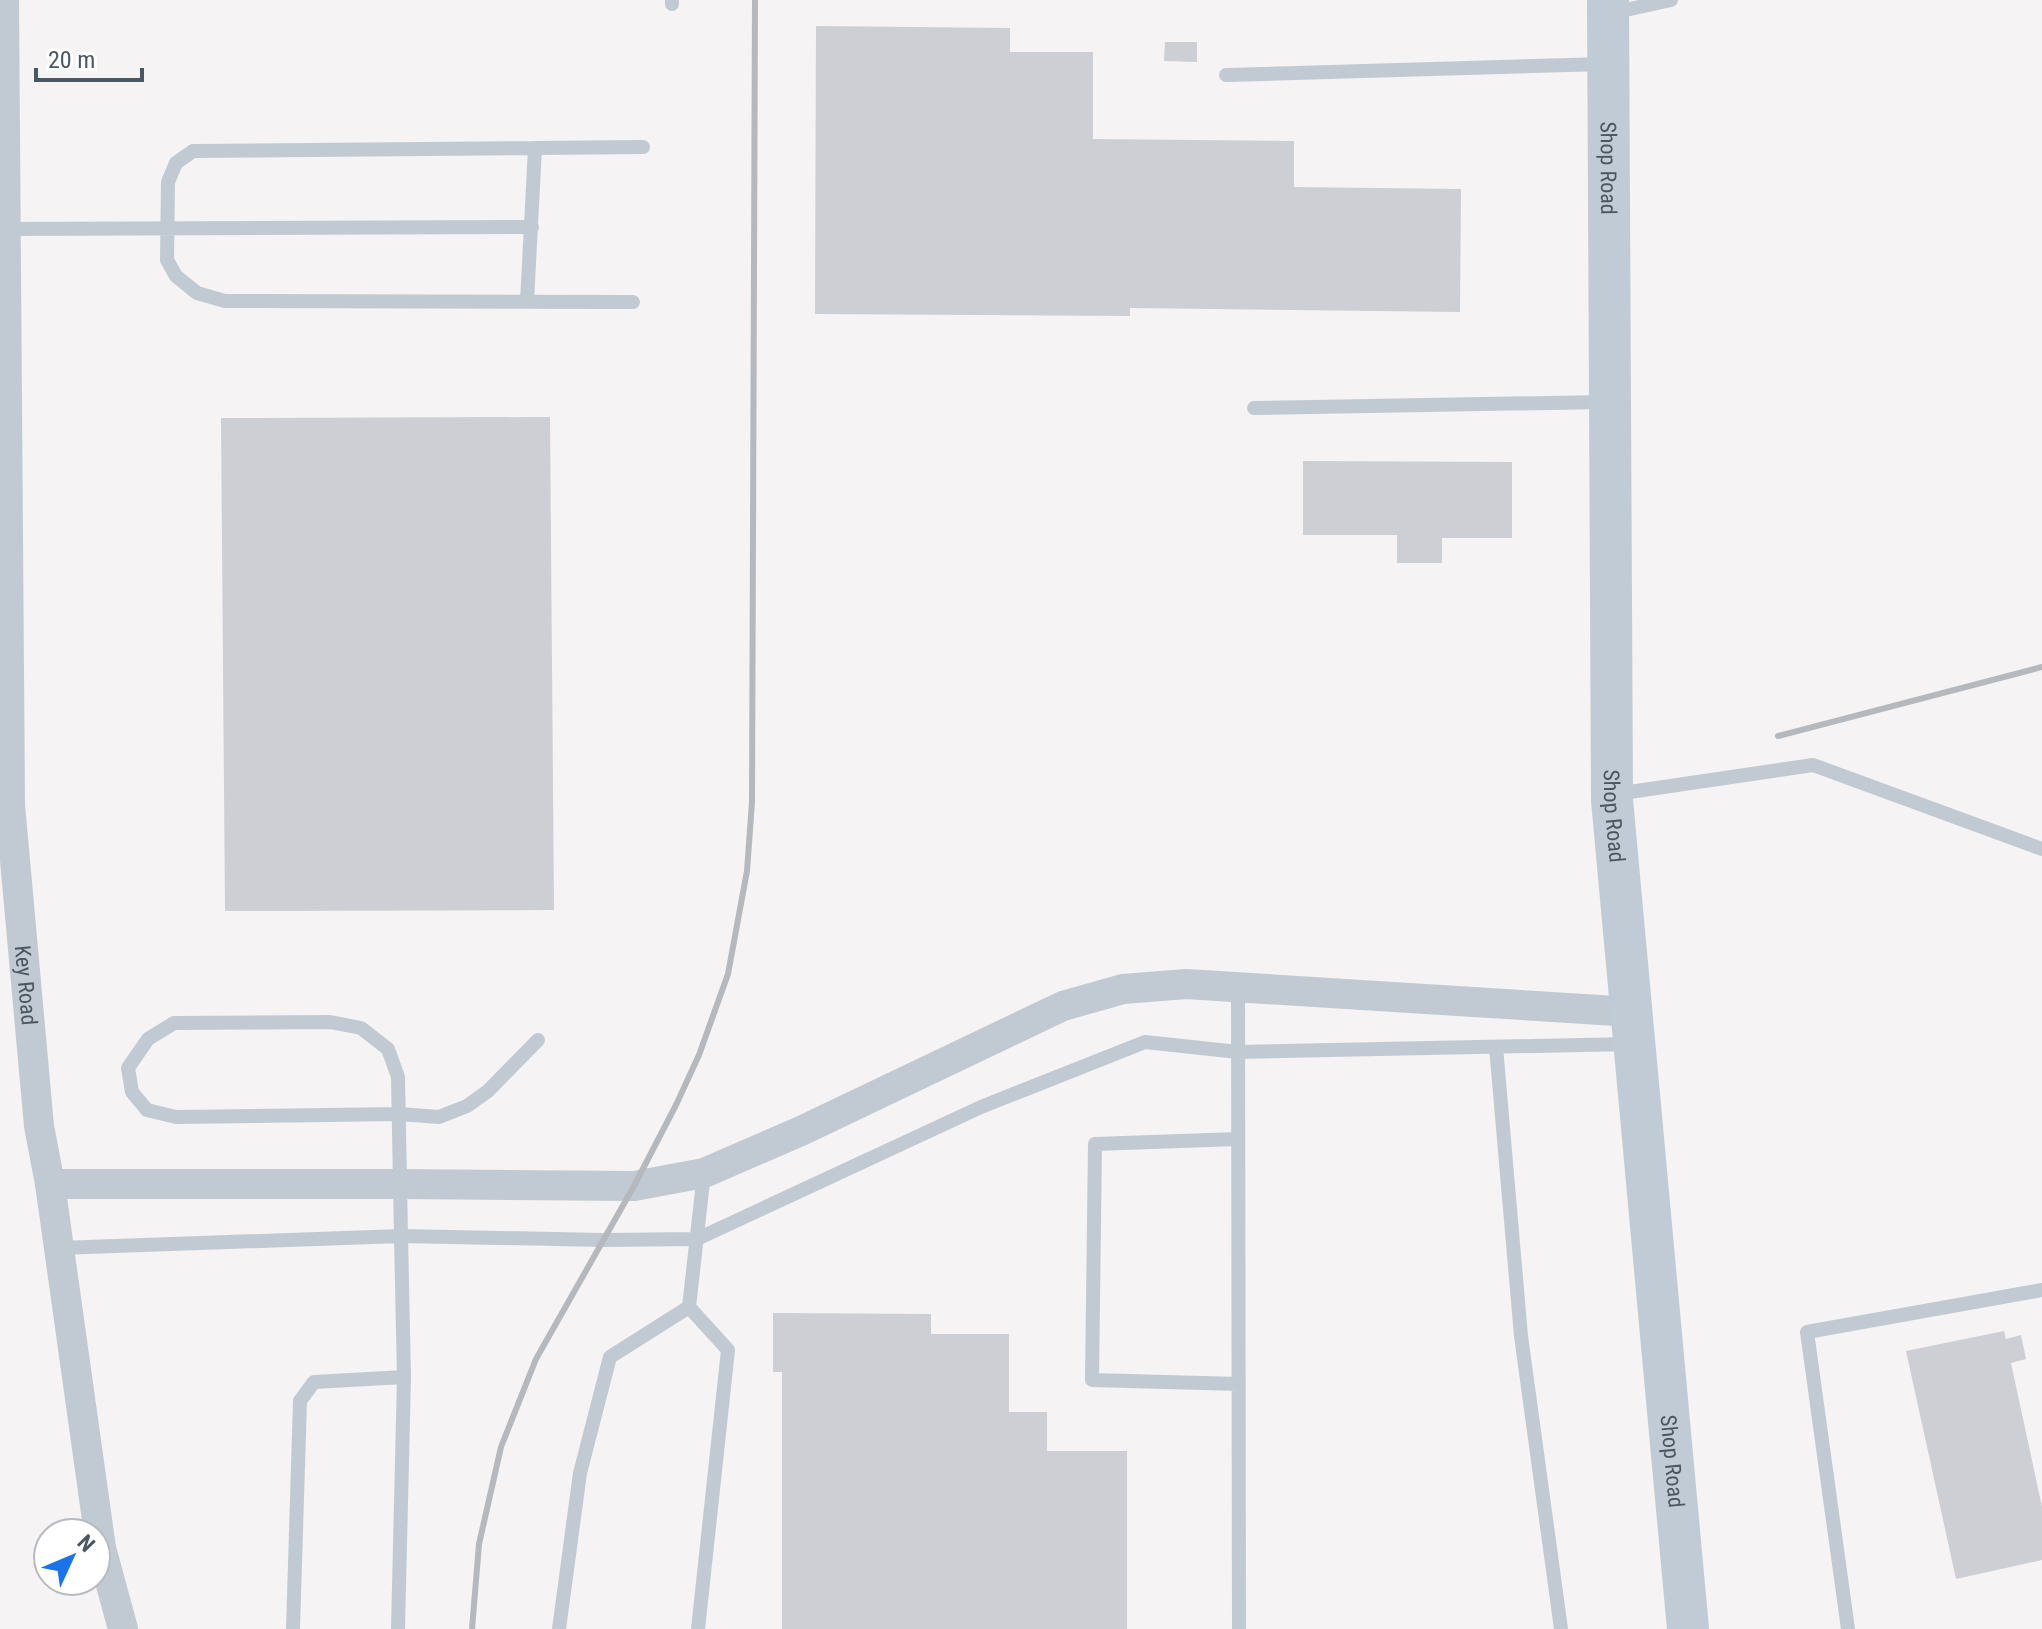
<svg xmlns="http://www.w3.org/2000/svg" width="2042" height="1629" font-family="'Roboto Condensed',sans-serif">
  <rect width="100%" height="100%" fill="#f5f3f3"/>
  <path fill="#cdcfd5" d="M816,26l194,2v24h83v87l201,2v46l167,2 -1,123 -330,-4v8l-315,-2z
    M1165,42h32v20l-33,-1z
    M550,417l4,493 -329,1 -4,-493z
    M1303,461l209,1v76h-70v25h-45v-28h-94z
    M773,1313l158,1v20h78v78h38v39h80v178h-345v-257h-9z
    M2004,1331l2,8 15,-4 5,24 -15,4 31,144v53l-86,19 -50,-228z"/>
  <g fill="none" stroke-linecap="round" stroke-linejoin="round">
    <path stroke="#c1cad2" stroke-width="14" d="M672,4v-4
      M1612,13l59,-13
      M1226,75l378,-11
      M6,229l526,-2
      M527,302l8,-154
      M633,302l-408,-1 -28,-8 -21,-17 -9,-16 1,-78 8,-19 17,-12 450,-4
      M1254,408l351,-6
      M1616,794l197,-29 229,84
      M1238,987l1,642
      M1496,1047l25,289 40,293
      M1238,1139l-143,5 -3,236 147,4
      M59,1248l342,-12 202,4 94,-1 284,-132 164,-65 93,10 392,-8
      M293,1629l7,-228 14,-19 90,-5
      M398,1629l6,-252 -3,-141 -3,-159 -10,-28 -27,-21 -31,-6 -156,1 -26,16 -20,29 4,24 15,18 29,7 223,-3 40,3 28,-11 21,-15 50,-51
      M559,1629l21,-156 30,-116 79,-50
      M698,1629l30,-279 -39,-43 15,-134
      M1848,1629l-41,-297 235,-42"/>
    <g stroke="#c1cad2" stroke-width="30">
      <path id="s1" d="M4,0l6,805 29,321 11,58 51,364 22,81"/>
      <path d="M50,1184h350l234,2 70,-13 97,-42 262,-125 60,-17 63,-5 446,28"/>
    </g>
    <path stroke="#c1cbd6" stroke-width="42" id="s2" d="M1608,0l4,800 76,829"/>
    <path stroke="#b5b8bd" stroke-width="6" d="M1778,736l264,-69
      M472,1629l7,-85 22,-97 35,-88 98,-173 42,-81 23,-50 29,-81 19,-103 5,-69 3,-802"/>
  </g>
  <g text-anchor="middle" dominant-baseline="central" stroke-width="7" stroke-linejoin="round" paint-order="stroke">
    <g font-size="22" fill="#4a5661" stroke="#fff">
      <text stroke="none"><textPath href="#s2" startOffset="168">Shop Road</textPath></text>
      <text stroke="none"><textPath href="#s2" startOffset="816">Shop Road</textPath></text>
      <text stroke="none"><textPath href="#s1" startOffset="986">Key Road</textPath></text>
      <text stroke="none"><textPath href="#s2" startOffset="1464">Shop Road</textPath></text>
    </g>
  </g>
  <g transform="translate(72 1557) rotate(46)"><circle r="38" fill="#ffffff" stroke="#b7bbc0" stroke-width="2"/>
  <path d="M0-6L14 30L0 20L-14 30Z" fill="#1a73e8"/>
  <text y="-12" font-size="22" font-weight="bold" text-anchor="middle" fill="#4a5661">N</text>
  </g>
  <path d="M36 68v12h106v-12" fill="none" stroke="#4a5661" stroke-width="4"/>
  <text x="48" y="68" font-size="24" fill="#4a5661" stroke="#ffffff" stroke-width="6" paint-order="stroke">20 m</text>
</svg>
